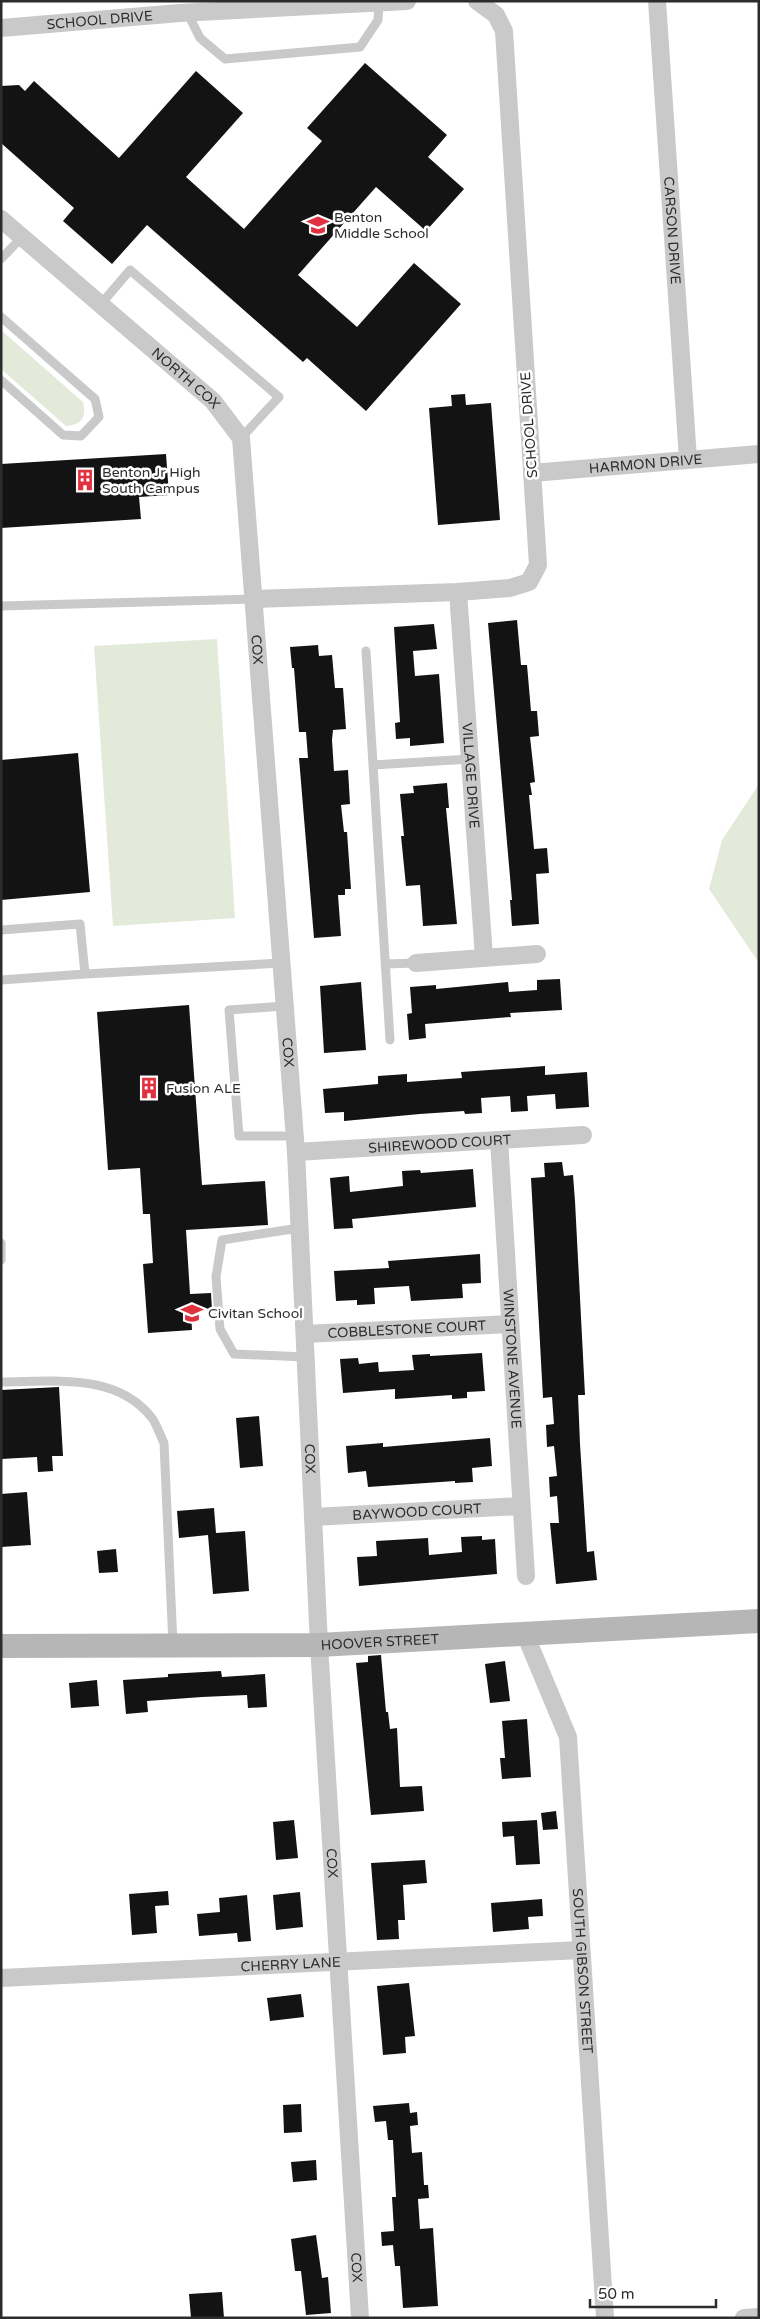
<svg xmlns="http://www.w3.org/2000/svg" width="760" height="2319" font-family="'Varela Round',sans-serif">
  <rect width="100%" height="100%" fill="#fff"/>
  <path fill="#e3eada" d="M1,330l82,72c4,15 -1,23 -17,24l-65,-57z
    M217,639l18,279 -122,8 -19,-280z
    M759,784v179l-50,-74 13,-49z"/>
  <path fill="#131313" d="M365,63l82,72 -19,22 36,32 -38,42 -50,-44 -78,88 59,52 57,-64 47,41 -95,107 -59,-53 -4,4 -156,-137 -35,39 -49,-43 11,-13 -73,-65v-57l18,-1 6,6 9,-10 85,77 77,-87 47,42 -57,64 58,52 78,-88 -15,-13z
    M465,394l1,11 25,-2 9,117 -62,5 -9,-117 23,-2 -1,-11z
    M166,454l3,41 -30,2 2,22 -140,9v-64z
    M517,620l4,45h6l4,46h6l2,25 -9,1 5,45 -5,1 2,12h-3l5,54 13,-1 2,25 -13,1 3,50 -27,2 -2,-26h2l-24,-277z
    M434,624l3,25 -24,2 2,25 24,-2 5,69 -34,3v-8l-14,1 -1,-16 5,-1 -6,-95z
    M318,645l1,11 13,-1 3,33h8l3,41 -13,1 -1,10 2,31 14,-1 2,34 -9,1 3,27h3l4,57h-6v6h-7l3,41 -27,2 -15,-180h9l-2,-26h-7l-5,-64h-2l-2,-21z
    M78,753l12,139 -89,8v-140z
    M447,783l2,25h-3l11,116 -34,2 -3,-41 -14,1 -5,-50h3l-4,-42 14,-1 -1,-7z
    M560,979l2,31 -52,3 1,4 -86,7 1,14 -17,2 -2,-26 5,-1 -2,-26 26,-2v4l72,-7 1,10 28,-2v-10z
    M361,982l5,68 -42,3 -4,-67z
    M189,1005l13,180 63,-4 3,44 -82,5 4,64 21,-1 1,17 -21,2 1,18 -44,3 -5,-69 10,-1 -3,-49h-7l-3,-46 -32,2 -11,-158z
    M545,1066v9l42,-3 2,35 -33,2 -1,-15 -28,2 1,15 -17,1 -1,-16 -29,2 1,15 -17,1 -1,-3 -44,3 -76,7v-9l-19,1 -2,-24 55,-5v-8l29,-2v8l55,-4 -1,-6z
    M562,1162l2,14 9,-1 2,26 10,194h-7l2,49 7,108 7,-1 3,29 -41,4 -6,-61h9l-2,-27 -7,1 -1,-20 8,-1 -3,-30 -7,1 -1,-22 8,-1 -2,-27 -9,1 -12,-220 14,-1 -1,-14z
    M473,1169l3,38 -124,12 1,9 -19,1 -4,-51 19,-2 1,16 53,-6 -1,-15 18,-1 1,3z
    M480,1254l1,29 -19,1 1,14 -52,3 -2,-15 -35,2 1,16 -18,1v-5l-21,1 -2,-30 55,-3 -1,-7z
    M482,1353l3,38 -18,1v6l-15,1v-4l-57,4v-10l-52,4 -3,-34 18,-1 1,6 19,-2 1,10 35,-2 -2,-15 18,-1v2z
    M59,1387l4,69h-11l1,15 -15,1 -1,-15 -36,2v-69z
    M259,1416l4,50 -23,2 -4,-50z
    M490,1438l2,28 -20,2 1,14 -18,1v-2l-87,6 -2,-16 -18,2 -2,-27 37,-3v4z
    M27,1492l4,53 -30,2v-53z
    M214,1508l2,25 29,-2 4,60 -36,3 -5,-59 -29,3 -2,-27z
    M482,1536v4l13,-1 2,35 -138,12 -2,-29 20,-1 -1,-15 52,-3 1,17 33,-3 -1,-15z
    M116,1549l2,23 -19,1 -2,-22z
    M381,1655l5,57h2l2,17 7,-1 3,59 22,-1 2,25 -53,4 -15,-152 12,-1v-6z
    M505,1661l5,40 -20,2 -5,-39z
    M221,1671l1,6 43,-3 2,33 -19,1 -1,-13 -45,2 -55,4 1,11 -22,2 -3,-34 45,-3v-3z
    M97,1680l2,26 -28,2 -2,-25z
    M527,1719l4,58 -29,2 -2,-21h5l-3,-37z
    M556,1811l2,18 -15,1 -2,-17z
    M294,1820l4,38 -22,2 -3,-38z
    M537,1820l3,44 -24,1 -2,-29 -11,1 -1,-15z
    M425,1860l2,23 -24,2 2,35h-7l1,19 -22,1 -6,-77z
    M168,1891l1,14 -14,1 2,27 -25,2 -3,-41z
    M300,1892l3,35 -27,3 -3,-35z
    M247,1895l4,46 -13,1 -1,-9 -38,3 -2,-22 23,-2 -1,-14z
    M542,1899l1,17 -15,1 1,12 -36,3 -2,-29z
    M409,1983l6,53 -10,1 1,16 -23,2 -6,-69z
    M301,1994l3,23 -34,4 -3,-23z
    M409,2103l1,10 7,-1 1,13 -8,1 2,27 10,-1 2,33h4l1,13 -11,1 2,30 13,-1 5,78 -35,2 -3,-42h-5l-2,-21 -11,1 -1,-14 13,-1 -2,-34h4l-3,-57h-5l-2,-19 -11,1 -2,-16z
    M301,2104l1,28 -18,1 -1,-28z
    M316,2160l1,20 -24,2 -2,-20z
    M316,2235l6,43 6,-1 3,36 -25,2 -5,-44h-6l-4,-32z
    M222,2292l2,26h-33l-2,-24z"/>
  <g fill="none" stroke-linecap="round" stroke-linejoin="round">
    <path stroke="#c9c9c9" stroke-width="9" d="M187,12l13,26 25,21 135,-12 18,-27 1,-17
      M1,259l21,-22
      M101,304l29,-34 149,127 -38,41
      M1,317l94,82 4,18 -18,19 -18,-1 -62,-55
      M1,606l252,-7
      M366,651l24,389
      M373,765l97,-6
      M1,930l79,-6 5,50 196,-11
      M386,964l30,-1
      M1,980l84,-6
      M284,1006l-55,4 10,126h55
      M299,1228l-77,12 -6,37 4,52 14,25 72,3
      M1,1243v17
      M1,1382c53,0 115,-10 151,36 5,7 8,17 12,25l9,202"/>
    <g stroke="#c9c9c9" stroke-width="18">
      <path id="s1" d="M657,1l31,458"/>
      <path id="s2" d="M1,28l179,-15 227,-12"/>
      <path id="s3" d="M1,219l212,182 28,37 55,714 23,493 41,673"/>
      <path id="s4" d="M532,473l227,-19"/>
      <path id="s5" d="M458,592l26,365"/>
      <path d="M253,599l205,-7 52,-4 19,-6 9,-17 -34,-534 -8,-16 -19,-14"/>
      <path d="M416,963l121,-9"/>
      <path id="s6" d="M499,1140l27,436"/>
      <path id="s7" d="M296,1152l287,-17"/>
      <path id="s8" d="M305,1334l205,-10"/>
      <path id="s9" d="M313,1517l208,-11"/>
      <path id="s10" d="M525,1634l43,103 37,581"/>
      <path id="s11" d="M1,1978l580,-28"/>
      <path d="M744,2318l15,-1"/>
    </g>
    <path stroke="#b6b6b6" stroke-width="24" id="s12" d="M1,1646l318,-1 440,-24"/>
  </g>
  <defs>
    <g id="school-bare" transform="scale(1.725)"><path d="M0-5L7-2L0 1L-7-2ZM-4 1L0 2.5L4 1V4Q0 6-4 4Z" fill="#e1313e" stroke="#fff" stroke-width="2.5" paint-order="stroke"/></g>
    <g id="building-bare" transform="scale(1.725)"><path d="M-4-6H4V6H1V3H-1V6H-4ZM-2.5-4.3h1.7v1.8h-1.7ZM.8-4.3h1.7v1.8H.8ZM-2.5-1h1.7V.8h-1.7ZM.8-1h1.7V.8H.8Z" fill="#e1313e" stroke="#fff" stroke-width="2.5" paint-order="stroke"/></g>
  </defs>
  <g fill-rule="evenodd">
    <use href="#school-bare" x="318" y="225"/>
    <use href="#building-bare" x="85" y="480"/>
    <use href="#building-bare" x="149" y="1088"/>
    <use href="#school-bare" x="192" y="1313"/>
  </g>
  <g text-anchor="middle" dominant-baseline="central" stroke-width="5" stroke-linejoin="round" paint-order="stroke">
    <g font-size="14" fill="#2c2c2c" stroke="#fff">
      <text stroke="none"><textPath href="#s2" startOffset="99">SCHOOL DRIVE</textPath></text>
      <text stroke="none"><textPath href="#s1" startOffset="230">CARSON DRIVE</textPath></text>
      <text stroke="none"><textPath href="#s3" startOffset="244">NORTH COX</textPath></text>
      <text transform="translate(529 425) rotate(-94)">SCHOOL DRIVE</text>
      <text stroke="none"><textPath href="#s4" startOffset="114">HARMON DRIVE</textPath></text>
      <text stroke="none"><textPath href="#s3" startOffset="538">COX</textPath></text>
      <text stroke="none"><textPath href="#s5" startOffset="184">VILLAGE DRIVE</textPath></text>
      <text stroke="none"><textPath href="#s3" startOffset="942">COX</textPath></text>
      <text stroke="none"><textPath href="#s7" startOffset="144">SHIREWOOD COURT</textPath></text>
      <text stroke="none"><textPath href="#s8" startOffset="102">COBBLESTONE COURT</textPath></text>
      <text stroke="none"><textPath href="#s6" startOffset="219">WINSTONE AVENUE</textPath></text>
      <text stroke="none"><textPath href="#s3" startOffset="1349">COX</textPath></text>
      <text stroke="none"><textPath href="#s9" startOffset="104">BAYWOOD COURT</textPath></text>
      <text stroke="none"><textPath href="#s12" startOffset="379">HOOVER STREET</textPath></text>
      <text stroke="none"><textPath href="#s3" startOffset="1754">COX</textPath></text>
      <text stroke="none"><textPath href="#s11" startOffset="290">CHERRY LANE</textPath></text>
      <text stroke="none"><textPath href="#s10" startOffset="346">SOUTH GIBSON STREET</textPath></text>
      <text stroke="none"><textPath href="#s3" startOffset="2159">COX</textPath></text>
    </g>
    <g font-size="14" fill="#2c2c2c" stroke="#fff" text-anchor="start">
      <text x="334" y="217">Benton<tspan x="334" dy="16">Middle School</tspan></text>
      <text x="102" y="472">Benton Jr High<tspan x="102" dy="16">South Campus</tspan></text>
      <text x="166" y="1088">Fusion ALE</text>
      <text x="208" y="1313">Civitan School</text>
    </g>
  </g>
  <rect width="760" height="2319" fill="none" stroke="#2c2c2c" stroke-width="5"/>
  <path d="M590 2299v8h126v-8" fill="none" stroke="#2c2c2c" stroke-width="2.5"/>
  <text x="598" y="2299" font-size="15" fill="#2c2c2c" stroke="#ffffff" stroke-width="4" paint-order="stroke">50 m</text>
</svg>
